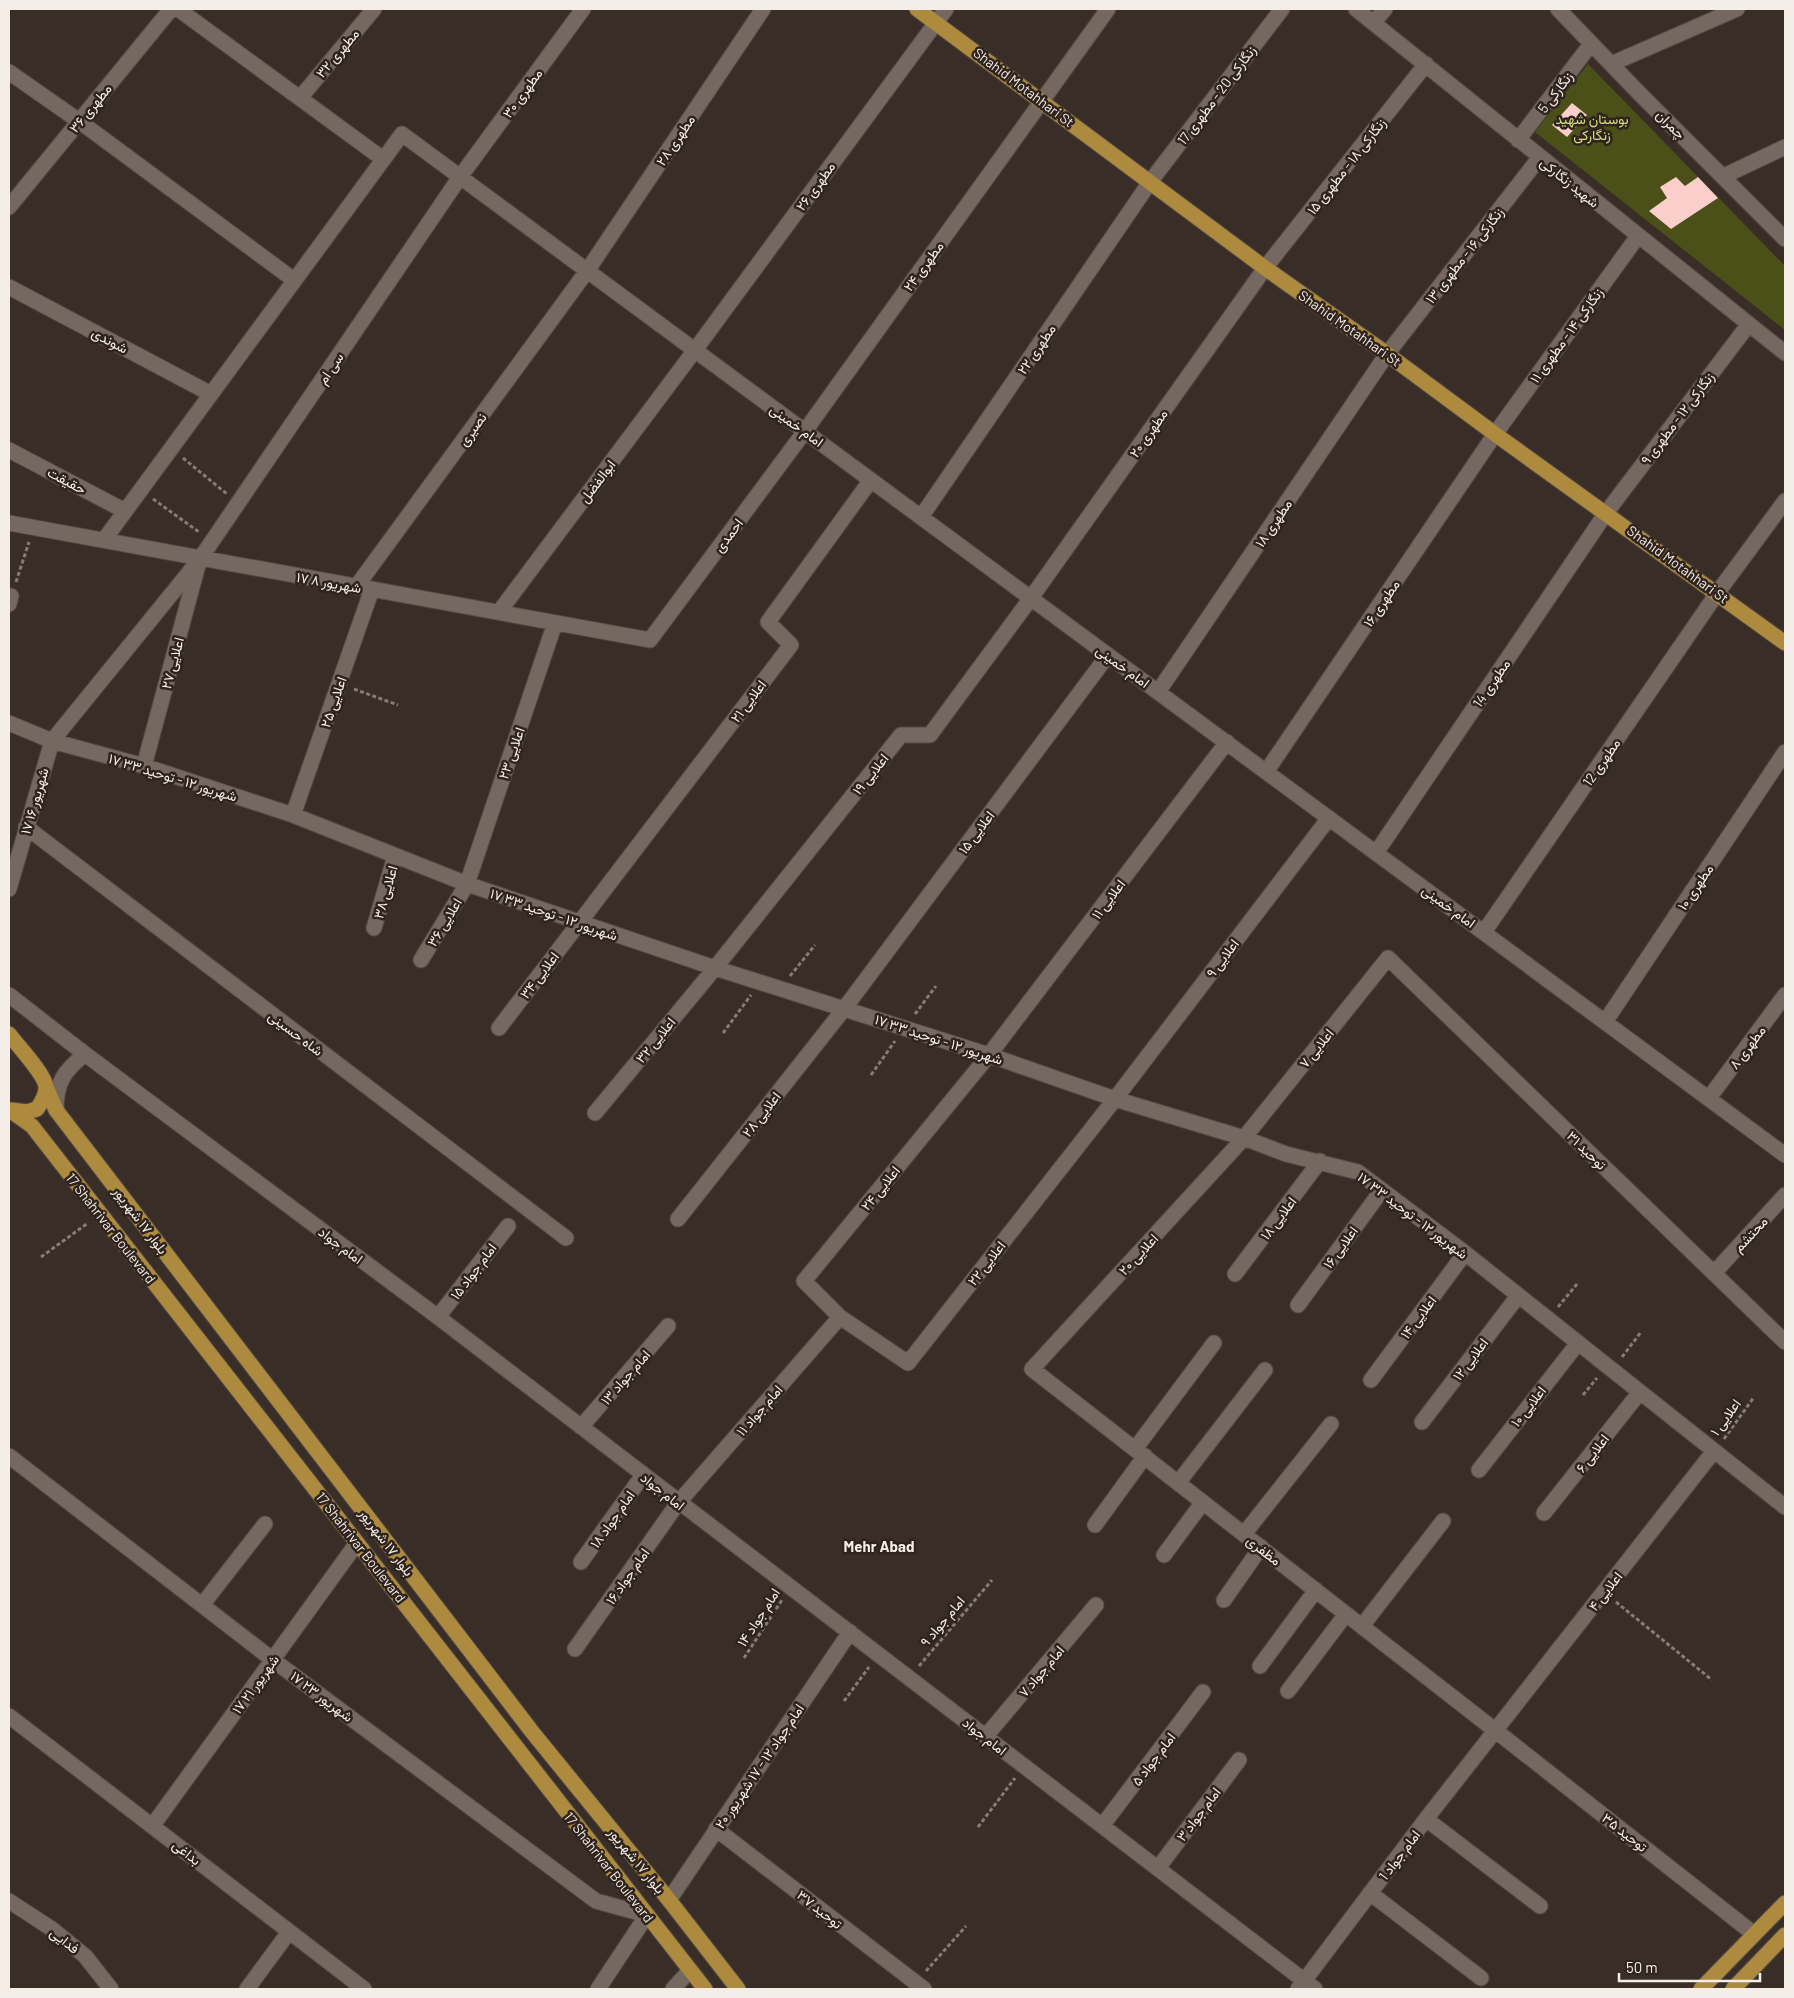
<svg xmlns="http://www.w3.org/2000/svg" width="1794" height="1998" font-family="Barlow,Vazirmatn,sans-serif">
  <rect width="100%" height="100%" fill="#392e27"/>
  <path fill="#4b5018" d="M1588,64l197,202v64l-250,-198z"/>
  <path fill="#facecb" d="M1572,103l15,12 -20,22 -15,-12z
    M1676,177l9,9 13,-9 20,21 -47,31 -22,-18 18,-13 -7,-11z"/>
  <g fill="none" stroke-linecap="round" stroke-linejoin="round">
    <g stroke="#534a44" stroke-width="17">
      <path id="minor" d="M178,9l205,150
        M1356,9l429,344
        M1558,9l80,83 147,147
        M1374,22l11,-13
        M1611,64l126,-55
        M9,72l70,49 215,159
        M300,98l74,-89
        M1518,140l73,-96
        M1724,176l61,-29
        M9,207l162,-198
        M9,287l202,107
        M9,450l116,61
        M921,517l229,-335 132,-173
        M9,523l641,117 155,-209 303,-422
        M104,540l298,-406 1383,1021
        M356,587l231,-316 176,-262
        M9,604l2,-8
        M499,612l196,-262 251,-341
        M1158,692l229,-338 153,-197
        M9,723l43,18 92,25 149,49 174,69 248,84 274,87 126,44 129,39 42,16 72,18 107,81 320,254
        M1227,742l-238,313 -185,226 36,36 68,46 207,-264 214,-281
        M144,766l54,-201
        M1266,772l229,-338 143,-198
        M293,815l79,-226
        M26,827l540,411
        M1376,853l230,-340 143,-189
        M9,889l43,-148 148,-182 260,-382 123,-168
        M374,928l21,-72
        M1484,932l234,-340 67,-91
        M421,960l46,-76 88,-261
        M9,995l76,59 353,263 877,672
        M1605,1022l180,-270
        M499,1028l292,-383 -23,-23 103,-142
        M1709,1098l76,-103
        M56,1110c0,-28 8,-39 29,-56
        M595,1113l120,-145 186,-233h29l101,-137 234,-330 161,-204
        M678,1219l166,-210 264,-354
        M1714,1273l71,-78
        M1235,1274l85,-113
        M1298,1305l84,-115
        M438,1317l70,-91
        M1371,1380l94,-127
        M1422,1422l96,-126
        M581,1427l87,-101
        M1135,1449l79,-106
        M9,1456l264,204 323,241 51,14 -49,74
        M1479,1470l99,-127
        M1178,1483l87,-113
        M1544,1513l96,-121
        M1095,1525l50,-69
        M1244,1534l87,-110
        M1164,1555l39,-53
        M581,1562l62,-87
        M1224,1600l37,-53
        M202,1605l63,-81
        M1362,1626l81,-105
        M575,1649l103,-146 162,-186
        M1260,1666l56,-76
        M1288,1691l58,-77
        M9,1716l355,273
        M986,1736l110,-131
        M1426,1819l114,87
        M153,1825l204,-282
        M1102,1826l101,-134
        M716,1829l208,160
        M1158,1868l81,-108
        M1370,1893l111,85
        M669,1900l181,-268
        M9,1901l43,28 33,27 26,33
        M1754,1934l-258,-203 -464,-362 212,-231 144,-180 397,384
        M247,1989l42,-57
        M673,1989l17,-19
        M1298,1989l128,-170 288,-368"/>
    </g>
    <g stroke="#534a44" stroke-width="17">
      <path id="major" d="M917,9l348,259 122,86 108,80 290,209
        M9,1034c8,11 36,40 37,53 0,8 -4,15 -9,22l-10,3 -16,-2
        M46,1087l10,23 477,623 136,167 69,89
        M11,1111l21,15 673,863
        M1701,1989l84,-86
        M1733,1989l52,-54"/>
    </g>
    <path stroke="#857c76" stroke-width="3" stroke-dasharray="4 2.5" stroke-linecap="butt" d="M183,458l44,36
      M153,499l46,33
      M16,582l13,-40
      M354,689l44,16
      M790,976l25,-31
      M915,1014l21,-28
      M723,1033l28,-38
      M871,1075l24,-34
      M41,1257l47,-34
      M1558,1307l19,-23
      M1622,1357l19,-25
      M1583,1395l14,-17
      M1724,1439l30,-42
      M1616,1602l96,78
      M744,1658l38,-58
      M919,1666l73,-86
      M844,1701l25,-34
      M978,1827l37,-49
      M926,1971l40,-45"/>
    <use href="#minor" stroke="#746860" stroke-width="15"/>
    <use href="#major" stroke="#ad8a3e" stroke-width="15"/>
  </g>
  <g text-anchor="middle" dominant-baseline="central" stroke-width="5" stroke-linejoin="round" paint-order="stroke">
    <g font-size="14" fill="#f4ede8" stroke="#2f241d">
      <text transform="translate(337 53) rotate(-50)">مطهری ۳۲</text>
      <text transform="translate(1024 87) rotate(37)">Shahid Motahhari St</text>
      <text transform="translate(1555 92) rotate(-53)">زنگارکی 5</text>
      <text transform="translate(522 93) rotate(-54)">مطهری ۳۰</text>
      <text transform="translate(1216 95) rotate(-53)">زنگارکی 20 - مطهری 17</text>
      <text transform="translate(90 108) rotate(-51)">مطهری ۳۶</text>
      <text transform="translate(1671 124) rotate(45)">چمران</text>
      <text transform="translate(675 140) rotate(-56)">مطهری ۲۸</text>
      <text transform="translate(1346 166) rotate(-52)">زنگارکی ۱۸ - مطهری ۱۵</text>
      <text transform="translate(1570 182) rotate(39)">شهید زنگارکی</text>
      <text transform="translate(815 186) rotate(-54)">مطهری ۲۶</text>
      <text transform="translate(1464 255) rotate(-52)">زنگارکی ۱۶ - مطهری ۱۳</text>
      <text transform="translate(923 266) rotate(-54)">مطهری ۲۴</text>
      <text transform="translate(1350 328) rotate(35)">Shahid Motahhari St</text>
      <text transform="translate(1566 335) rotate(-54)">زنگارکی ۱۴ - مطهری ۱۱</text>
      <text transform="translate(110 340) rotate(28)">شوندی</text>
      <text transform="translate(1036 349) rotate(-56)">مطهری ۲۲</text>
      <text transform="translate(330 368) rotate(-56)">سی ام</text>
      <text transform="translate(1677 418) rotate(-53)">زنگارکی ۱۲ - مطهری ۹</text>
      <text transform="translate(797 425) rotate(36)">امام خمینی</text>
      <text transform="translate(472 429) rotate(-54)">نصیری</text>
      <text transform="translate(1148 433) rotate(-55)">مطهری ۲۰</text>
      <text transform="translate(67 480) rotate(28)">حقیقت</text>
      <text transform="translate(597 481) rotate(-53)">ابوالفضل</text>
      <text transform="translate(1273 523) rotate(-56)">مطهری ۱۸</text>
      <text transform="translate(728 535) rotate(-53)">احمدی</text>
      <text transform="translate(1678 564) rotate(36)">Shahid Motahhari St</text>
      <text transform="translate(329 582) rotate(10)">۱۷ شهریور ۸</text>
      <text transform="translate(1381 603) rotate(-56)">مطهری ۱۶</text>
      <text transform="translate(172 663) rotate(-75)">اعلایی ۲۷</text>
      <text transform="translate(1123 666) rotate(36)">امام خمینی</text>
      <text transform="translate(1491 683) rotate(-56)">مطهری 14</text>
      <text transform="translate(748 701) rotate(-53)">اعلایی ۲۱</text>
      <text transform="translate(333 702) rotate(-71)">اعلایی ۲۵</text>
      <text transform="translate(511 753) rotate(-71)">اعلایی ۲۳</text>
      <text transform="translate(1601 762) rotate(-55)">مطهری 12</text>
      <text transform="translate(870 774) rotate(-51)">اعلایی ۱۹</text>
      <text transform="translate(173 777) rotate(17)">۱۷ شهریور ۱۲ - توحید ۳۳</text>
      <text transform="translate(34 801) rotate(-74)">۱۷ شهریور ۱۶</text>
      <text transform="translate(976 832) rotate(-53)">اعلایی ۱۵</text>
      <text transform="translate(1695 887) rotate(-56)">مطهری ۱۰</text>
      <text transform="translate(385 892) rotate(-74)">اعلایی ۳۸</text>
      <text transform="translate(1108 899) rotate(-53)">اعلایی ۱۱</text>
      <text transform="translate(1449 906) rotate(36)">امام خمینی</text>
      <text transform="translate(554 914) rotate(19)">۱۷ شهریور ۱۲ - توحید ۳۳</text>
      <text transform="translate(444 922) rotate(-59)">اعلایی ۳۶</text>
      <text transform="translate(1222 958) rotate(-53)">اعلایی ۹</text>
      <text transform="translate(539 975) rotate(-53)">اعلایی ۳۴</text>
      <text transform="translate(296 1033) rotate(37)">شاه حسینی</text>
      <text transform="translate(939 1039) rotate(18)">۱۷ شهریور ۱۲ - توحید ۳۳</text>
      <text transform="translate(655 1040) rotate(-51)">اعلایی ۳۲</text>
      <text transform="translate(1747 1047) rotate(-53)">مطهری ۸</text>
      <text transform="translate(1316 1048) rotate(-51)">اعلایی ۷</text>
      <text transform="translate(761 1114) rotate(-52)">اعلایی ۲۸</text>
      <text transform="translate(1587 1150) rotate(44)">توحید ۳۱</text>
      <text transform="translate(880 1188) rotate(-51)">اعلایی ۲۴</text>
      <text transform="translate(1413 1215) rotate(37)">۱۷ شهریور ۱۲ - توحید ۳۳</text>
      <text transform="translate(1278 1218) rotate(-53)">اعلایی ۱۸</text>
      <text transform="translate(141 1220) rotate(53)">بلوار ۱۷ شهریور</text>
      <text transform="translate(111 1228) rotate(52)">17 Shahrivar Boulevard</text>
      <text transform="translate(1750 1234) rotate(-47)">محتشم</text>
      <text transform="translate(341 1245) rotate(37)">امام جواد</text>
      <text transform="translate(1340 1247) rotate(-54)">اعلایی ۱۶</text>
      <text transform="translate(1138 1254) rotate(-47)">اعلایی ۲۰</text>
      <text transform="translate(986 1263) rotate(-52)">اعلایی ۲۲</text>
      <text transform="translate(473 1271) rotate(-53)">امام جواد ۱۵</text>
      <text transform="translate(1418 1317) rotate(-53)">اعلایی ۱۴</text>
      <text transform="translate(1470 1359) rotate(-53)">اعلایی ۱۲</text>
      <text transform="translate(625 1377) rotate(-49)">امام جواد ۱۳</text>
      <text transform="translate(1528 1406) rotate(-52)">اعلایی ۱۰</text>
      <text transform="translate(759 1410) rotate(-49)">امام جواد ۱۱</text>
      <text transform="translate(1725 1417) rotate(-54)">اعلایی ۱</text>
      <text transform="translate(1592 1453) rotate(-52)">اعلایی ۶</text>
      <text transform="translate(663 1491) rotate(38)">امام جواد</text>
      <text transform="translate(612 1519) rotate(-55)">امام جواد ۱۸</text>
      <text transform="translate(387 1542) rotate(53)">بلوار ۱۷ شهریور</text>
      <text transform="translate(361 1547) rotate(52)">17 Shahrivar Boulevard</text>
      <text transform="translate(1264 1550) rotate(38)">مظفری</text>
      <text transform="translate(627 1576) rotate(-55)">امام جواد ۱۶</text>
      <text transform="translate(1605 1591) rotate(-52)">اعلایی ۴</text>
      <text transform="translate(758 1617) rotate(-57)">امام جواد ۱۴</text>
      <text transform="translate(942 1621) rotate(-50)">امام جواد ۹</text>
      <text transform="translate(1041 1671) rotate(-50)">امام جواد ۷</text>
      <text transform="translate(255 1684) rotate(-54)">۱۷ شهریور ۲۱</text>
      <text transform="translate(322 1696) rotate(37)">۱۷ شهریور ۲۳</text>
      <text transform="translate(985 1736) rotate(38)">امام جواد</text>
      <text transform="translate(1153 1759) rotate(-53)">امام جواد ۵</text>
      <text transform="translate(759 1766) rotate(-56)">امام جواد ۱۲ - ۱۷ شهریور ۲۰</text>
      <text transform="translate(1198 1814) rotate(-53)">امام جواد ۳</text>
      <text transform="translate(1625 1832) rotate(38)">توحید ۳۵</text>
      <text transform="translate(187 1852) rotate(38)">بداغی</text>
      <text transform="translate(1399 1855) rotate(-53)">امام جواد 1</text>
      <text transform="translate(637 1860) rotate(51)">بلوار ۱۷ شهریور</text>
      <text transform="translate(609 1867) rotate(52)">17 Shahrivar Boulevard</text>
      <text transform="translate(820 1909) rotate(38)">توحید ۳۷</text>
      <text transform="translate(65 1940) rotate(38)">فدایی</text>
    </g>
    <g font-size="14" fill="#d4de83" stroke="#2f241d">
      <text x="1592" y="118">بوستان شهید<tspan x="1592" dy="16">زنگارکی</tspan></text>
    </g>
    <g font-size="15" font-weight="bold" fill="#f4ede8" stroke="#2f241d">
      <text x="879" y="1546">Mehr Abad</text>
    </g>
  </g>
  <rect width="1794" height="1998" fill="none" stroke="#f4ede8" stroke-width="20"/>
  <path d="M1619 1973v8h141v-8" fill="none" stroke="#f4ede8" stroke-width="2.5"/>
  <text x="1626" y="1973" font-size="15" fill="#f4ede8" stroke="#2f241d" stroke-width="4" paint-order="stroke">50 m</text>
</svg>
